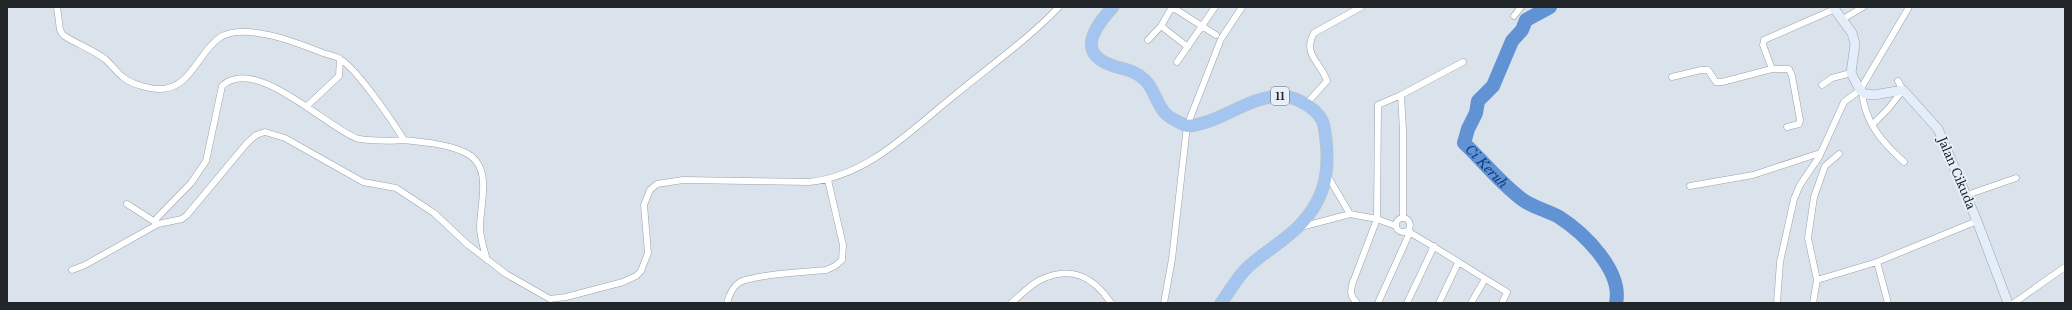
<svg xmlns="http://www.w3.org/2000/svg" width="2072" height="310" font-family="'Libre Baskerville',serif">
  <rect width="100%" height="100%" fill="#dae2eb"/>
  <g fill="none" stroke-linecap="round" stroke-linejoin="round">
    <path stroke="#6092d4" stroke-width="14" id="s1" d="M1550,7l-24,13 -4,10 -10,11 -19,45 -15,15 -2,12 -8,16 -4,14c20,19 37,41 59,57 11,8 24,10 36,17 25,16 64,54 57,86"/>
    <g stroke="#9ba1ab" stroke-width="7">
      <path id="street" d="M57,7l3,23 3,5c13,9 29,14 42,24 7,6 12,14 19,19 8,6 25,11 35,11 31,1 38,-35 60,-51 24,-17 79,5 104,15 6,2 13,3 17,6 17,10 53,63 64,81 20,2 42,4 60,12 30,13 16,51 16,75 0,11 4,22 7,33
        M1172,7l44,28
        M1514,16l7,-9
        M1843,19l20,-12
        M1161,26l27,21
        M1148,40l13,-14 11,-19
        M1177,62l38,-55
        M1672,77l29,-7h7l8,12h6l50,-13
        M1822,85l10,-7 19,-5
        M1862,92c3,31 20,50 42,70
        M1401,95l2,36v87
        M1306,104l21,-23c-6,-19 -25,-26 -13,-48l47,-26
        M307,106l32,-30 1,-17
        M1874,123l14,-14 15,-19 -5,-9
        M1787,127l12,-3 1,-4 -8,-44 -3,-7h-17l-9,-24 1,-5 71,-31
        M1327,175l23,39 27,5 19,7
        M1690,186l63,-11 67,-22
        M1967,195l49,-17
        M127,204l31,20 24,-5 5,-4 60,-72 9,-8 9,-3 20,6 78,44 33,6 38,25 33,31 39,30 44,25 16,-2 57,-15 13,-6 5,-5 7,-18 -4,-48 6,-15 7,-6 26,-4 126,2c59,-6 101,-51 146,-87 35,-29 72,-55 104,-88
        M1396 225a7 7 0 1 1 14 0a7 7 0 1 1-14 0Z
        M154,221l37,-38 15,-22 16,-75c33,-31 103,40 134,52 7,3 40,3 48,2
        M1301,227l49,-13
        M1407,231c34,19 66,41 100,61l-5,11
        M72,270l13,-5 73,-41
        M1817,280l60,-18
        M727,303c2,-8 5,-16 13,-21 17,-8 65,-10 86,-12l9,-4 7,-6 1,-15 -15,-65
        M1011,303c9,-7 19,-18 29,-23 31,-15 53,-4 71,23
        M1164,303l8,-44 15,-133 34,-87 21,-32
        M1357,303c-7,-7 -7,-12 -4,-21l24,-63 1,-114 23,-10 62,-33
        M1378,303l32,-71
        M1407,303l27,-57
        M1439,303l19,-40
        M1471,303l14,-24
        M1777,303l3,-41 14,-63 6,-14 19,-28 25,-55 16,-12 49,-83
        M1813,303l4,-23 -9,-42 6,-41 11,-31 14,-12
        M1888,303l-11,-41 100,-41
        M2014,303l51,-36"/>
    </g>
    <g stroke="#9ba1ab" stroke-width="10">
      <path id="secondary" d="M1833,7l19,26 3,11 -4,29 9,17 5,4 9,1 29,-5 35,39 39,92 31,82"/>
    </g>
    <g stroke="#c1c2c3" stroke-width="13">
      <path id="highway" d="M1113,7c-13,14 -36,41 -9,55 15,8 27,5 41,18 10,10 12,26 21,34 5,5 15,9 21,12 33,-2 60,-30 95,-30 15,1 39,14 42,30 7,40 4,71 -26,101 -15,15 -34,25 -50,40 -11,10 -18,24 -27,36"/>
    </g>
    <use href="#street" stroke="#fff" stroke-width="6"/>
    <use href="#secondary" stroke="#e4eefa" stroke-width="9"/>
    <use href="#highway" stroke="#a4c5f0" stroke-width="12"/>
  </g>
  <g text-anchor="middle" dominant-baseline="central" stroke-width="4" stroke-linejoin="round" paint-order="stroke">
    <rect fill="#e7eff9" stroke="#5e6267" stroke-width="1" x="1271" y="87" width="18" height="18" rx="3"/>
    <g font-size="11" font-weight="bold" fill="#232629">
      <text x="1280" y="96">11</text>
    </g>
    <g font-size="12" fill="#232629" stroke="#e7eff9">
      <text transform="translate(1957 173) rotate(67)">Jalan Cikuda</text>
    </g>
    <g font-size="13" font-style="italic" fill="#0c407c" stroke="#e7eff9">
      <text stroke="none"><textPath href="#s1" startOffset="200">Ci Keruh</textPath></text>
    </g>
  </g>
  <rect width="2072" height="310" fill="none" stroke="#232629" stroke-width="16"/>
</svg>
